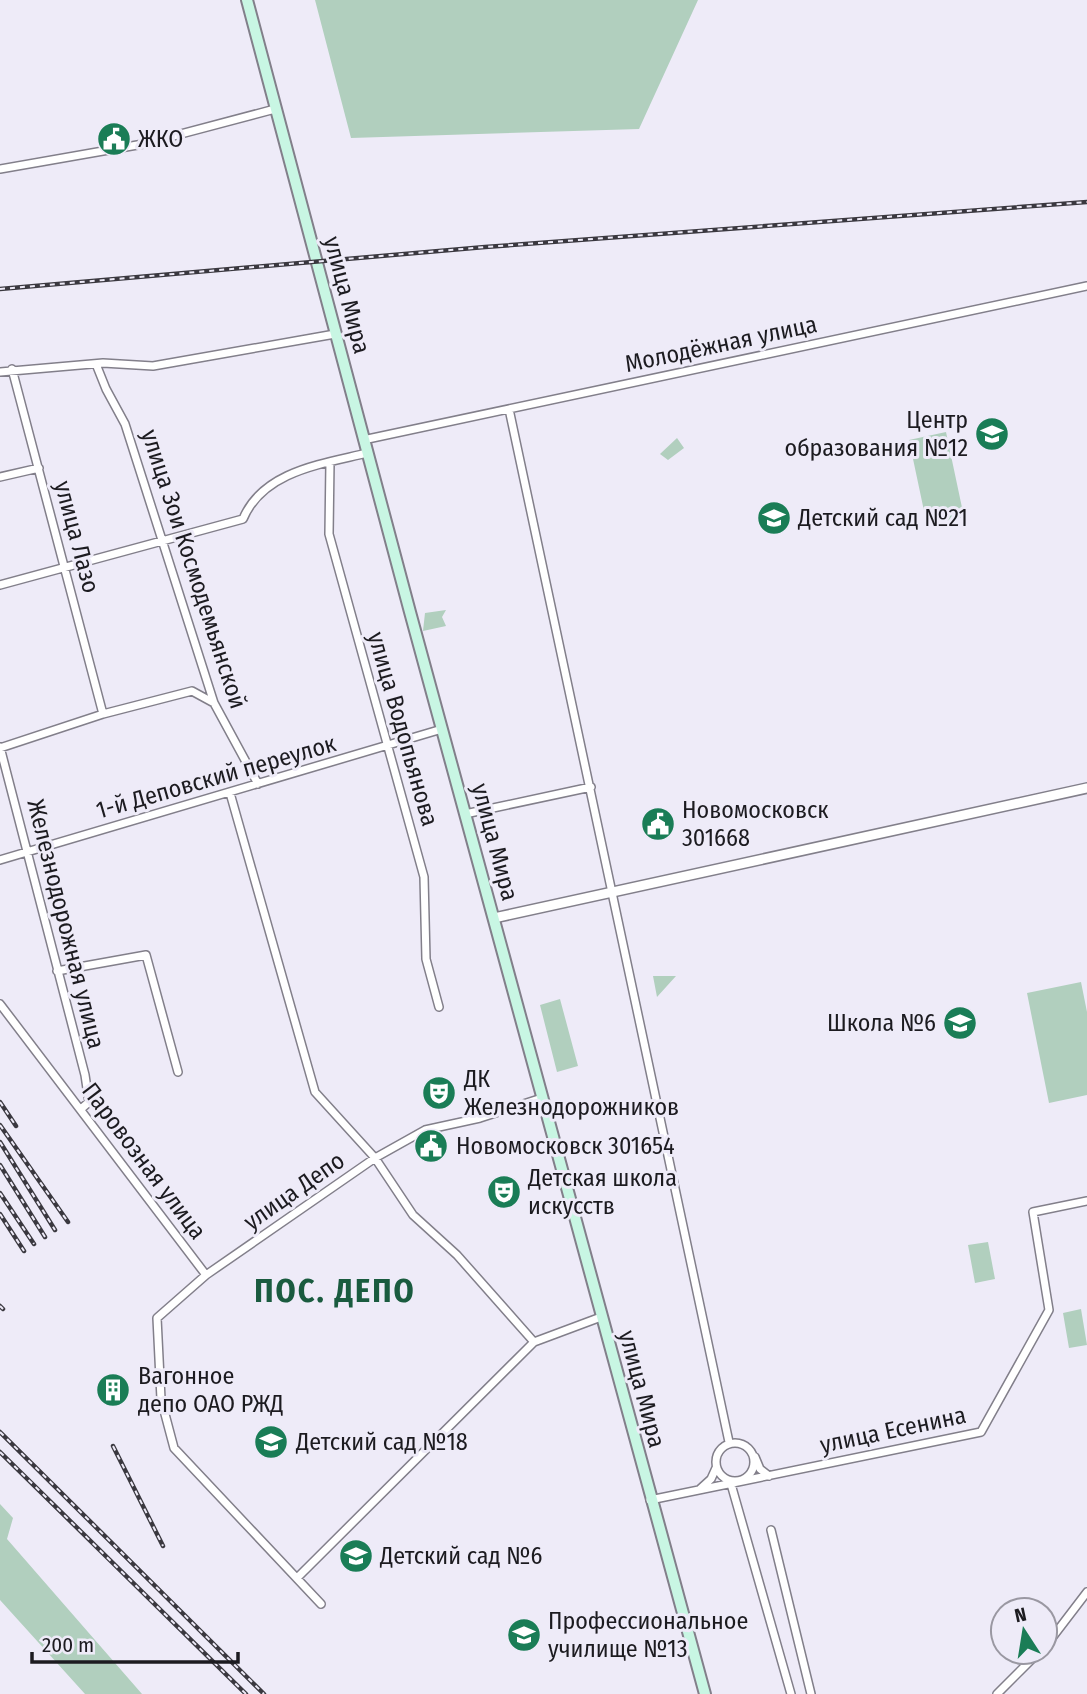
<svg xmlns="http://www.w3.org/2000/svg" width="1087" height="1694" font-family="'Fira Sans Condensed',sans-serif">
  <rect width="100%" height="100%" fill="#eeebf8"/>
  <path fill="#b1cfbe" d="M315,0h383l-59,129 -288,9z
    M946,432l18,85 -37,8 -18,-85z
    M677,438l7,10 -16,12 -8,-6z
    M446,610l-4,7 4,9 -23,5 2,-18z
    M70,922l4,19 -13,3 -4,-19z
    M653,976h23l-19,21z
    M1081,982l6,30v83l-38,8 -22,-110z
    M560,999l18,67 -21,6 -17,-67z
    M988,1242l7,37 -20,4 -7,-38z
    M1081,1309l6,36 -18,3 -6,-35z
    M0,1504l13,14 -6,21 135,155h-57l-85,-94z"/>
  <g fill="none" stroke-linecap="round" stroke-linejoin="round">
    <g stroke="#827f8a" stroke-width="10">
      <path id="minor" d="M0,169l143,-25 132,-35
        M96,364l10,25 19,35 89,279 44,81
        M12,369l91,345
        M0,372l103,-9 50,3 182,-32
        M509,409l220,1033
        M363,440l724,-154
        M330,462l-1,72 95,343 2,82 13,48
        M0,477l39,-9
        M0,585l243,-66c20,-48 79,-55 124,-66
        M0,747l85,328 4,27 -8,7
        M0,748l103,-34 89,-23 22,12
        M230,793l85,299 60,66 50,-28 55,-12 62,-20
        M465,814l126,-27
        M0,860l442,-131
        M57,971l89,-16 32,117
        M0,1004l206,271
        M534,1342l67,-25
        M716 1462a19 19 0 1 1 38 0a19 19 0 1 1-38 0Z
        M755,1457l5,12 9,7
        M731,1484l60,210
        M700,1489l11,-10 5,-11
        M650,1500l331,-68 68,-122 -16,-98 54,-11
        M771,1530l40,164
        M297,1578l237,-236 -77,-87 -44,-40 -38,-57 -169,117 -49,43 4,81 13,49 147,156
        M1045,1647l42,-55
        M997,1694l42,-42"/>
    </g>
    <g stroke="#827f8a" stroke-width="12">
      <path id="tertiary" d="M494,918l593,-130"/>
    </g>
    <g stroke="#827f8a" stroke-width="14">
      <path id="secondary" d="M247,0l163,612 295,1082"/>
    </g>
    <use href="#minor" stroke="#fff" stroke-width="7"/>
    <use href="#tertiary" stroke="#fff" stroke-width="9"/>
    <use href="#secondary" stroke="#c8f6e3" stroke-width="10"/>
    <g stroke="#3a383f" stroke-width="4.5">
      <path id="rail" d="M0,289l485,-42 602,-45
        M0,1102l16,24
        M0,1125l68,97
        M0,1142l55,88
        M0,1165l45,72
        M0,1193l34,51
        M0,1214l24,37
        M0,1306l3,3
        M0,1432l264,262
        M113,1446l50,100
        M0,1452l246,242"/>
    </g>
    <use href="#rail" stroke="#eeebf8" stroke-width="2" stroke-dasharray="5" stroke-linecap="butt"/>
  </g>
  <defs>
    <g id="civic-disc" transform="scale(1.75)"><circle r="9.5" fill="#1a7d56" stroke="#eeebf8"/><path d="M-.6-6.5H3V-4.5H.6V-3L4-1V1h2V6H-6V1h2V-1L-.6-3ZM-1.2 2.5V6h2.4V2.5Z" fill="#fff"/></g>
    <g id="school-disc" transform="scale(1.75)"><circle r="9.5" fill="#1a7d56" stroke="#eeebf8"/><path d="M0-5L7-2L0 1L-7-2ZM-4 1L0 2.5L4 1V4Q0 6-4 4Z" fill="#fff"/></g>
    <g id="theatre-disc" transform="scale(1.75)"><circle r="9.5" fill="#1a7d56" stroke="#eeebf8"/><path d="M-5-5.5Q0-4 5-5.5V0Q5 5 0 6Q-5 5-5 0ZM-3.3-2.5H-1v1.5H-3.3ZM1-2.5H3.3v1.5H1ZM-2.8 1Q0 5.5 2.8 1Z" fill="#fff"/></g>
    <g id="building-disc" transform="scale(1.75)"><circle r="9.5" fill="#1a7d56" stroke="#eeebf8"/><path d="M-4-6H4V6H1V3H-1V6H-4ZM-2.5-4.3h1.7v1.8h-1.7ZM.8-4.3h1.7v1.8H.8ZM-2.5-1h1.7V.8h-1.7ZM.8-1h1.7V.8H.8Z" fill="#fff"/></g>
    <g id="university-disc" transform="scale(1.75)"><circle r="9.5" fill="#1a7d56" stroke="#eeebf8"/><path d="M0-5L7-2L0 1L-7-2ZM-4 1L0 2.5L4 1V4Q0 6-4 4Z" fill="#fff"/></g>
  </defs>
  <g fill-rule="evenodd">
    <use href="#civic-disc" x="114" y="139"/>
    <use href="#school-disc" x="992" y="434"/>
    <use href="#school-disc" x="774" y="518"/>
    <use href="#civic-disc" x="658" y="824"/>
    <use href="#school-disc" x="960" y="1023"/>
    <use href="#theatre-disc" x="439" y="1093"/>
    <use href="#civic-disc" x="431" y="1146"/>
    <use href="#theatre-disc" x="504" y="1192"/>
    <use href="#building-disc" x="113" y="1390"/>
    <use href="#school-disc" x="271" y="1442"/>
    <use href="#school-disc" x="356" y="1556"/>
    <use href="#university-disc" x="524" y="1635"/>
  </g>
  <g text-anchor="middle" dominant-baseline="central" stroke-width="6" stroke-linejoin="round" paint-order="stroke">
    <g font-size="24" fill="#1c1b20" stroke="#eeebf8" text-anchor="start">
      <text x="138" y="139">ЖКО</text>
      <text x="968" y="420" text-anchor="end">Центр<tspan x="968" dy="28">образования №12</tspan></text>
      <text x="798" y="518">Детский сад №21</text>
      <text x="682" y="810">Новомосковск<tspan x="682" dy="28">301668</tspan></text>
      <text x="936" y="1023" text-anchor="end">Школа №6</text>
      <text x="464" y="1079">ДК<tspan x="464" dy="28">Железнодорожников</tspan></text>
      <text x="456" y="1146">Новомосковск 301654</text>
      <text x="528" y="1178">Детская школа<tspan x="528" dy="28">искусств</tspan></text>
      <text x="138" y="1376">Вагонное<tspan x="138" dy="28">депо ОАО РЖД</tspan></text>
      <text x="296" y="1442">Детский сад №18</text>
      <text x="380" y="1556">Детский сад №6</text>
      <text x="548" y="1621">Профессиональное<tspan x="548" dy="28">училище №13</tspan></text>
    </g>
    <g font-size="24" fill="#1c1b20" stroke="#eeebf8">
      <text transform="translate(347 295) rotate(75)">улица Мира</text>
      <text transform="translate(721 344) rotate(-12)">Молодёжная улица</text>
      <text transform="translate(77 537) rotate(75)">улица Лазо</text>
      <text transform="translate(194 569) rotate(72)">улица Зои Космодемьянской</text>
      <text transform="translate(403 729) rotate(74)">улица Водопьянова</text>
      <text transform="translate(216 777) rotate(-16)">1-й Деповский переулок</text>
      <text transform="translate(495 842) rotate(75)">улица Мира</text>
      <text transform="translate(66 924) rotate(76)">Железнодорожная улица</text>
      <text transform="translate(144 1161) rotate(53)">Паровозная улица</text>
      <text transform="translate(294 1191) rotate(-35)">улица Депо</text>
      <text transform="translate(642 1389) rotate(75)">улица Мира</text>
      <text transform="translate(893 1430) rotate(-12)">улица Есенина</text>
    </g>
    <g font-size="32" font-weight="bold" letter-spacing="2" fill="#1a5b3f" stroke="#eeebf8">
      <text x="335" y="1291">ПОС. ДЕПО</text>
    </g>
  </g>
  <g transform="translate(1024 1631) rotate(348)"><circle r="33" fill="#eeebf8" stroke="#9a98a2" stroke-width="2"/>
  <path d="M0-5L12 26L0 18L-12 26Z" fill="#1a7d56"/>
  <text y="-10" font-size="19" font-weight="bold" text-anchor="middle" fill="#1c1b20">N</text>
  </g>
  <path d="M32 1652v10h206v-10" fill="none" stroke="#1c1b20" stroke-width="3.5"/>
  <text x="42" y="1652" font-size="21" fill="#1c1b20" stroke="#eeebf8" stroke-width="5" paint-order="stroke">200 m</text>
</svg>
